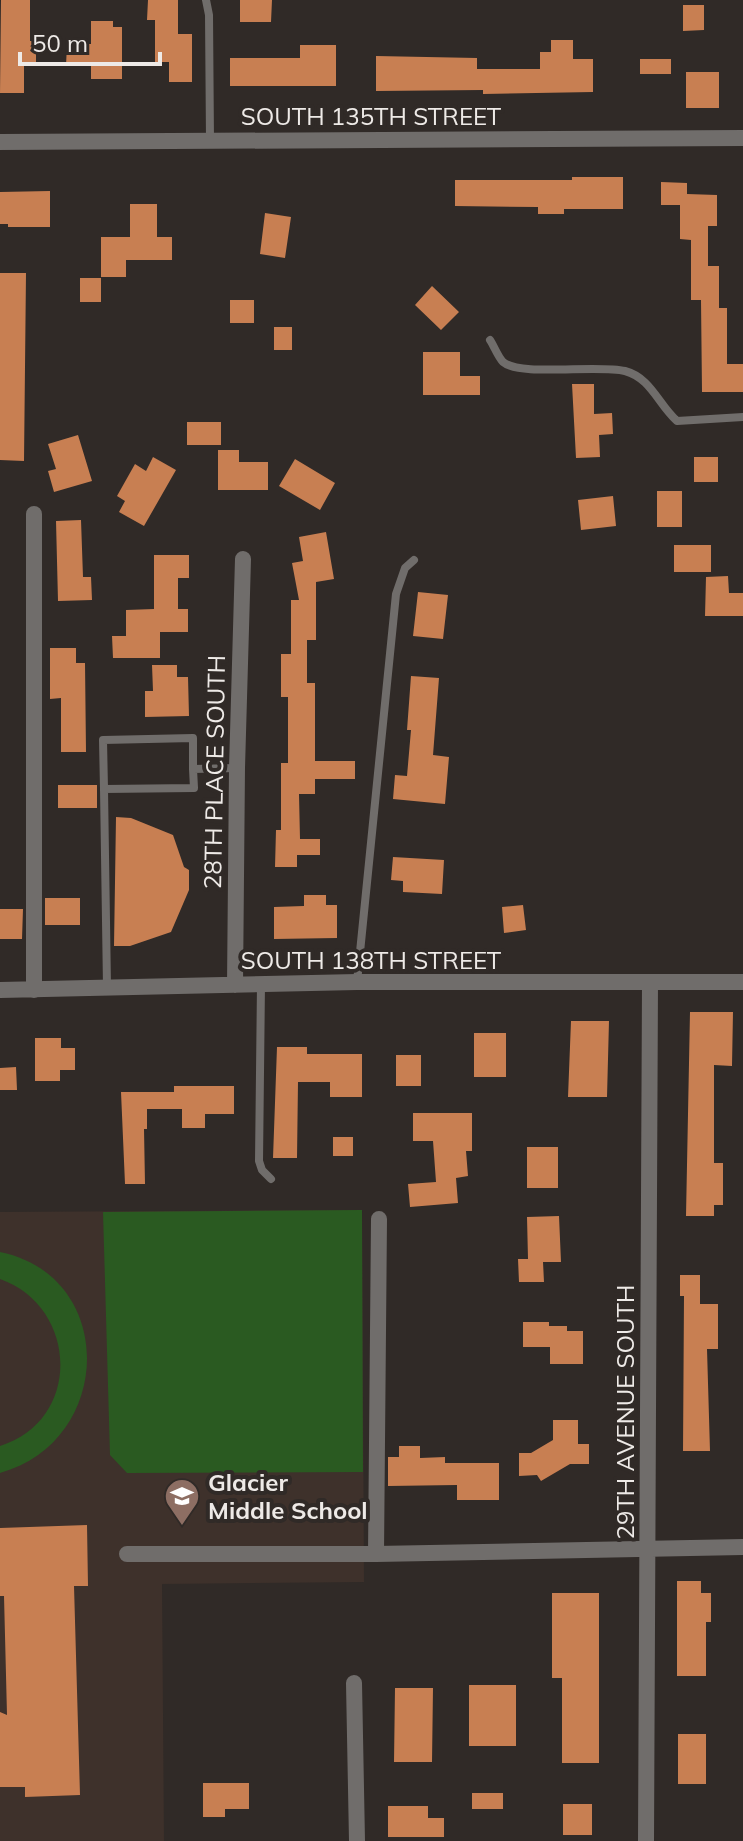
<svg xmlns="http://www.w3.org/2000/svg" width="743" height="1841" font-family="Mulish,sans-serif">
  <rect width="100%" height="100%" fill="#302a27"/>
  <path fill="#3e312b" d="M362,1210l2,372 -202,2 2,257h-164v-629z"/>
  <path fill="#2a5a21" d="M362,1210l1,262 -236,1 -17,-18 -7,-243z
    M0,1252c118,24 114,190 0,221v-27c82,-25 79,-139 0,-167z"/>
  <path fill="#c87f52" d="M1,0h29v41h6v22h-12v30h-24z
    M148,0h30v34h14v48h-23v-20h-14v-42h-8z
    M240,0h32l-1,22h-31z
    M683,5h21v25l-21,1z
    M91,21h22v6h9v52h-31v-13h-25l1,-22h24z
    M551,40h22v19h20v33l-110,2v-4l-107,1v-35l101,2v11h63v-17h11z
    M300,45h36v41h-106v-28h70z
    M640,59h31v15h-31z
    M686,72h33v36h-33z
    M572,177h51v32h-59v5h-26v-7l-83,-1v-26h117z
    M661,182l26,1v11l30,1v31h-9v40h11v42h8v56h16v28h-41l-1,-92h-10v-60l-11,-1v-34h-19z
    M50,191v36h-42v-3h-8v-32z
    M130,204h27v33h15v23h-46v17h-25v-40h29z
    M265,213l26,4 -6,41 -25,-4z
    M0,273h26l-2,188 -24,-1z
    M80,278h21v24h-21z
    M432,286l27,26 -18,18 -26,-25z
    M230,300h24v23h-24z
    M274,327h18v23h-18z
    M423,352h37v24h20v19h-57z
    M572,384h22v30l18,-1 1,21 -14,1 1,22 -24,1z
    M187,422h34v23h-34z
    M78,435l14,46 -38,11 -6,-21 8,-2 -8,-25z
    M218,450h21v12h29v28h-50z
    M153,457l23,13 -32,56 -25,-14 6,-11 -8,-5 18,-32 11,7z
    M694,457h24v25h-24z
    M295,459l40,24 -15,27 -41,-24z
    M657,491h25v36h-25z
    M613,496l3,30 -35,4 -3,-30z
    M81,520l2,57h8l1,23 -34,1 -2,-80z
    M326,532l8,47 -18,3v58h-9v43h8v78h40v18h-40v15h-16l1,45h20v16h-23v12h-22l1,-37h5v-67h7v-66h-7v-43h10v-54h8l-7,-37 11,-2 -4,-24z
    M674,545h37v27h-37z
    M154,555h35v23h-11v31h10v23h-28v26h-47l-1,-22h14v-26l28,-1z
    M728,576l1,17h14v23h-38l1,-39z
    M418,592l30,3 -5,44 -30,-3z
    M50,648h26v15h9l1,89h-25v-54l-11,1z
    M152,665h25v12h11l1,39 -44,1v-26h8z
    M411,676l28,2 -6,77 16,2 -4,47 -52,-5 2,-24 12,1 4,-46h-4z
    M58,785h39v23h-39z
    M116,817l15,1 42,17 11,32 5,3v20l-18,42 -41,14h-16z
    M393,857l51,3 -2,34 -39,-2v-11l-12,-1z
    M304,895h22v10h11v33l-63,1v-32l30,-1z
    M45,898h35v27h-35z
    M523,905l3,25 -22,3 -2,-26z
    M0,909h23l-1,30h-22z
    M690,1012h43l-1,54 -18,-1v98h9v42h-9v11h-28z
    M571,1021h38l-2,76h-39z
    M474,1033h32v44h-32z
    M35,1038h26v10h14v22h-15v11h-25z
    M277,1047h30v7h55v43h-32v-15h-32l-1,76h-24z
    M396,1055h25v31h-25z
    M16,1067l1,23h-17v-22z
    M174,1086h60v28h-29v14h-23v-19h-35v20h-3l1,55h-20l-4,-92h53z
    M413,1113h59v38h-6l2,25 -12,2 2,25 -48,4 -2,-23 28,-2 -3,-41h-20z
    M333,1137h20v19h-20z
    M527,1147h31v41h-31z
    M559,1216l2,46h-18l1,20h-25l-1,-23h10l-1,-42z
    M680,1275h20v29h18v45h-11l3,102h-27l1,-155h-4z
    M523,1322h26v4h18v5h16v33h-33v-17h-27z
    M553,1420h25v24h11v20h-19l-29,17 -4,-6 -18,1v-23h12l22,-13z
    M399,1446h21v12l25,-1v6h54v37h-42v-15l-69,1v-29h11z
    M87,1525l1,61h-14l6,209 -55,2v-10h-25v-75l7,3 -3,-119h-4v-68z
    M677,1581h24v12h10v29h-5v54h-29z
    M552,1593h47v170h-37v-85h-10z
    M469,1685h47v61h-47z
    M395,1688h38l-1,74h-38z
    M678,1734h28v50h-28z
    M203,1783h46v26h-24v8h-22z
    M472,1793h31v16h-31z
    M563,1804h29v31h-29z
    M388,1806h40v12h16v19h-56z"/>
  <g fill="none" stroke-linecap="round" stroke-linejoin="round">
    <path stroke="#706d6b" stroke-width="8" d="M206,0l3,15 1,126
      M490,340c4,6 8,17 13,22 17,15 94,2 122,9 26,7 33,33 52,50l66,-4
      M104,789l-1,-49 90,-2v31l44,-1
      M357,982l39,-388 9,-26 9,-8
      M261,984l-2,177 3,9 9,9
      M107,987l-3,-198 90,-1 -1,-19"/>
    <path stroke="#706d6b" stroke-width="16" d="M0,142l743,-4
      M34,514v476
      M235,985l2,-217 6,-209
      M0,990l357,-8h386
      M127,1554h249l367,-7
      M376,1554l3,-335
      M354,1683l3,158
      M646,1841l4,-858"/>
  </g>
  <defs>
    <g id="school-pin" transform="scale(1.8)"><path d="M0 17L-7.5 6A9.5 9.5 0 1 1 7.5 6Z" fill="#8d6e63" stroke="#302a27"/><path d="M0-5L7-2L0 1L-7-2ZM-4 1L0 2.5L4 1V4Q0 6-4 4Z" fill="#fff"/></g>
  </defs>
  <g fill-rule="evenodd">
    <use href="#school-pin" x="182" y="1496"/>
  </g>
  <g text-anchor="middle" dominant-baseline="central" stroke-width="8" stroke-linejoin="round" paint-order="stroke">
    <g font-size="24" fill="#eeeae7" stroke="#302a27">
      <text x="371" y="116">SOUTH 135TH STREET</text>
      <text transform="translate(214 772) rotate(-89)">28TH PLACE SOUTH</text>
      <text x="371" y="960">SOUTH 138TH STREET</text>
      <text transform="translate(625 1412) rotate(-90)">29TH AVENUE SOUTH</text>
    </g>
    <g font-size="24" font-weight="bold" fill="#eeeae7" stroke="#302a27" text-anchor="start">
      <text x="208" y="1482">Glacier<tspan x="208" dy="28">Middle School</tspan></text>
    </g>
  </g>
  <path d="M20 52v12h140v-12" fill="none" stroke="#eeeae7" stroke-width="4"/>
  <text x="32" y="52" font-size="24" fill="#eeeae7" stroke="#302a27" stroke-width="6" paint-order="stroke">50 m</text>
</svg>
